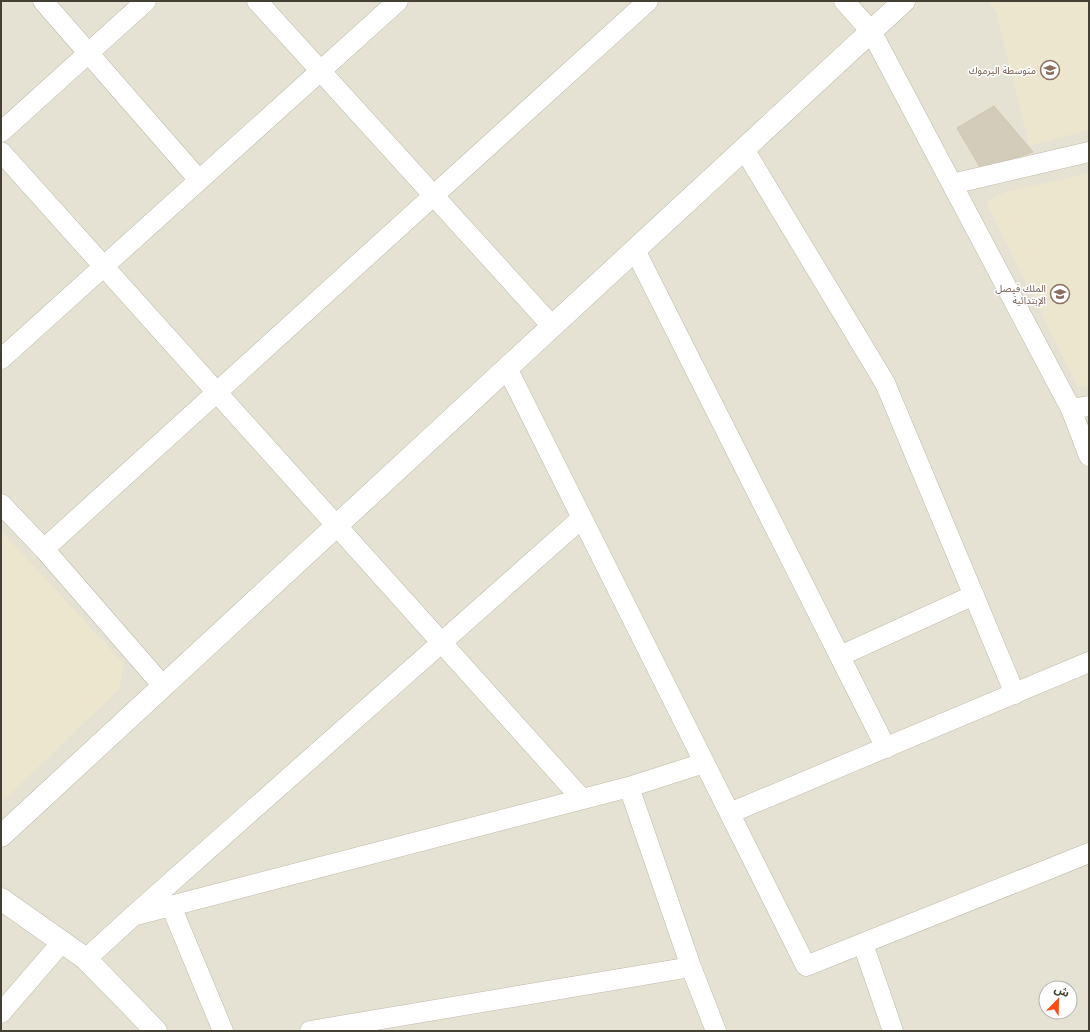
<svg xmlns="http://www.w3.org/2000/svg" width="1090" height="1032" font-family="Helvetica,'Noto Sans Arabic',sans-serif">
  <rect width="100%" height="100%" fill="#f2f0e5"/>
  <path fill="#e6e2d3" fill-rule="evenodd" d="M1,1h1088v1030h-1088zM1046,988h24v24h-24z"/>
  <path fill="#ece6ce" d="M987,1h102v129l-60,16 -33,-135z
    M1089,173v212l-11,2 -92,-185 19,-10z
    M1,531l123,133 -5,25 -118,114z"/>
  <path fill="#d4ccba" stroke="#cfc5ad" d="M994,106l39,46 -52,17 -24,-41z"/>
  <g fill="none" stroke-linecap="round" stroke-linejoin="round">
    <g stroke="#beb8a7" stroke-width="21">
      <path id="minor" d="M43,1l156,179
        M257,1l295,325
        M844,1l27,30 200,378 18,47
        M1,132l145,-131
        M744,149l141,234 130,311
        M1,152l581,647
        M952,184l137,-32
        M635,250l251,498
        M1,359l397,-358
        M507,368l299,598 283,-113
        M1071,409l18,-3
        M1,504l43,45 119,137
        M44,549l604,-548
        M840,656l134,-61
        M629,787l62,180 25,64
        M730,813l359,-151
        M171,906l52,125
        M136,915l493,-128 75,-24
        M863,944l30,87
        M86,959l47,-43 449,-398
        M1,1013l61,-71
        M310,1031l381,-64"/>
    </g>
    <g stroke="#beb8a7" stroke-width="23">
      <path id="tertiary" d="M1,836l903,-835
        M1,899l85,60 70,72"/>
    </g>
    <use href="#minor" stroke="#fff" stroke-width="20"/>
    <use href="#tertiary" stroke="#fff" stroke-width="22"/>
  </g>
  <defs>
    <g id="school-ring" transform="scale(1)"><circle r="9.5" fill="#fff" stroke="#8d6e63" stroke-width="1.5"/><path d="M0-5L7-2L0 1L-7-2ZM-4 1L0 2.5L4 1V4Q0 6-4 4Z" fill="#8d6e63"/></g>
  </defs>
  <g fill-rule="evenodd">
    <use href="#school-ring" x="1050" y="70"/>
    <use href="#school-ring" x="1060" y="294"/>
  </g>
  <g text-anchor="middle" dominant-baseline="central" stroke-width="3" stroke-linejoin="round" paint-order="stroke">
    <g font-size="10" fill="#785e54" stroke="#fff" text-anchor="end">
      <text x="1036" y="70">متوسطة اليرموك</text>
      <text x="1046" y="288">الملك فيصل<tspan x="1046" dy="12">الإبتدائية</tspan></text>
    </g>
  </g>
  <rect width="1090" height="1032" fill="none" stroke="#454034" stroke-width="4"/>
  <g transform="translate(1058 1000) rotate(23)"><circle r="19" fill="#ffffff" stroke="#b5b3ae"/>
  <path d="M0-3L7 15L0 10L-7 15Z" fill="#fb4d13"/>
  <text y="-6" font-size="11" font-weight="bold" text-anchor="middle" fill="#454034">ش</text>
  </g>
</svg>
